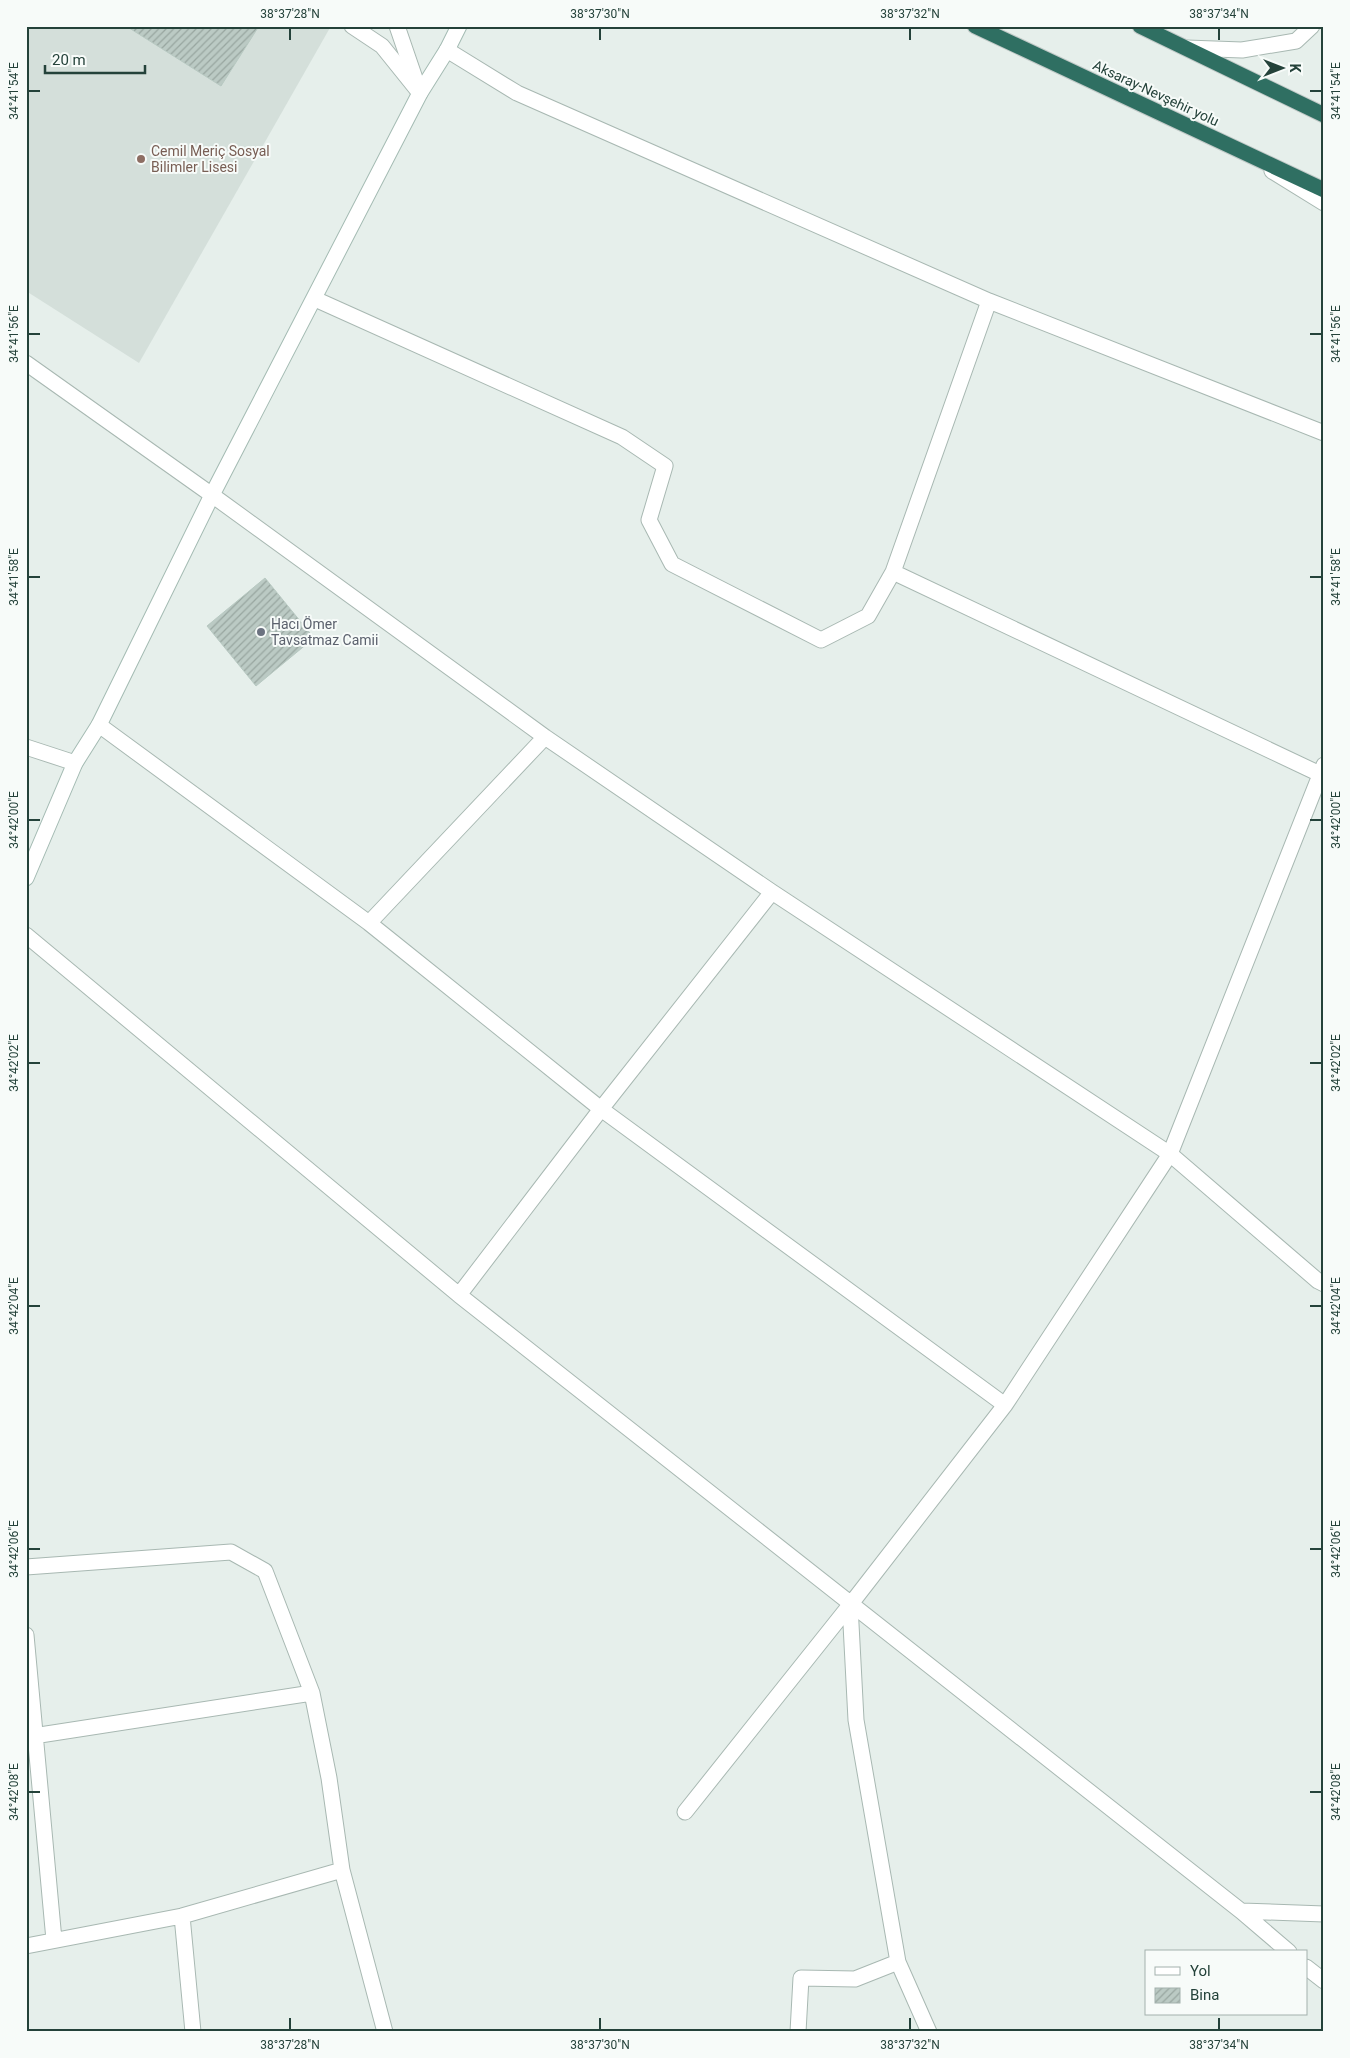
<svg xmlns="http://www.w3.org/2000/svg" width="1350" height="2058" font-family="Roboto,sans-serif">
  <defs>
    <pattern id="building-hatch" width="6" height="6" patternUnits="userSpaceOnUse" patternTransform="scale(1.25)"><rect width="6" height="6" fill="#bbcac4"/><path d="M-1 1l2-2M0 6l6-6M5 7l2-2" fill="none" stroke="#98a6a0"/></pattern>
  </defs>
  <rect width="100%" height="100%" fill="#e6efeb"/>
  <path fill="#d4dfda" d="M26,26h305l-192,337 -113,-72z"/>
  <path fill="url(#building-hatch)" stroke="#b8c9c2" d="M126,26h133l-38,60z
    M265,578l49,60 -58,48 -49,-60z"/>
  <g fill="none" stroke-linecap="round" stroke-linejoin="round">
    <g stroke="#a8b8b2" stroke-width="17">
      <path id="lane" d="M352,26l30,20 37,46"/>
    </g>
    <g stroke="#a8b8b2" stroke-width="17">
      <path id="street" d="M397,26l23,67
        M1187,48l55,2 54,-9 16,-15
        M447,50l70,43 472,208 335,132
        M1272,171l52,32
        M315,299l307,138 43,29 -16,54 23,44 149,76 47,-24 25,-44 96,-271
        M26,363l186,132 333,242 227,155 398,262 148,127 6,3
        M893,572l431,204
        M99,725l270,198 232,186 404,296
        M26,747l49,16
        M369,923l176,-186
        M26,935l433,360 782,616 83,3
        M459,1295l142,-186 171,-217
        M26,1567l205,-15 34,19 47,122 17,85 13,92
        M26,1635l28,305
        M27,1737l285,-44
        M685,1812l165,-207
        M1241,1911l48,41
        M182,1916l11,116
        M26,1946l156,-30 160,-46 43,162
        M1306,1967l18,14
        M798,2032l3,-54 54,1 43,-17
        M929,2032l-31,-70 -42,-242 -6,-115 155,-200 165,-251 154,-389"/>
    </g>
    <g stroke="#a4bbb3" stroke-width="17">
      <path id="secondary" d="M26,878l49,-115 24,-38 113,-230 208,-402 27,-43 12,-24"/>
    </g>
    <g stroke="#c2cac8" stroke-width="17">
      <path id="highway" d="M975,26l349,164
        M1140,26l184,89"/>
    </g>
    <use href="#lane" stroke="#fff" stroke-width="15"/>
    <use href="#street" stroke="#fff" stroke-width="15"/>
    <use href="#secondary" stroke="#fff" stroke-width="15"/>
    <use href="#highway" stroke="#2f6f62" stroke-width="15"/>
  </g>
  <path fill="none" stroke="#24423a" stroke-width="2" d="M290,28v12M600,28v12M910,28v12M1219,28v12M28,91h12M1310,91h12M28,334h12M1310,334h12M28,577h12M1310,577h12M28,820h12M1310,820h12M28,1063h12M1310,1063h12M28,1306h12M1310,1306h12M28,1549h12M1310,1549h12M28,1792h12M1310,1792h12M290,2018v12M600,2018v12M910,2018v12M1219,2018v12"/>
  <circle fill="#8d6e63" stroke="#f7fbf9" stroke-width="2" cx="141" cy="159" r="5"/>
  <circle fill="#6b7280" stroke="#f7fbf9" stroke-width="2" cx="261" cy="632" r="5"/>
  <g text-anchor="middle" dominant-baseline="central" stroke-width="4" stroke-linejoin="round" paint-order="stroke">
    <g font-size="14" fill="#24423a" stroke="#f7fbf9">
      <text transform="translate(1156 93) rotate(25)">Aksaray-Nevşehir yolu</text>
    </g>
    <g font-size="14" fill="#785e54" stroke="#f7fbf9" text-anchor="start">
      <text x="151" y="151">Cemil Meriç Sosyal<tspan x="151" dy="16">Bilimler Lisesi</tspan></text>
    </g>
    <g font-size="14" fill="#5b616d" stroke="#f7fbf9" text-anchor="start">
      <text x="271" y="624">Hacı Ömer<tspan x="271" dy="16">Tavsatmaz Camii</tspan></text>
    </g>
  </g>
  <rect width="1350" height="2058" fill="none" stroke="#f7fbf9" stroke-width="55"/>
  <rect x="1145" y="1950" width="162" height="65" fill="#f7fbf9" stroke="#a3b1ad"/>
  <rect x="1155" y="1967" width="25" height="8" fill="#ffffff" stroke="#a3b1ad"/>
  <text x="1190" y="1976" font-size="15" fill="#24423a">Yol</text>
  <rect x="1155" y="1988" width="25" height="15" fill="url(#building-hatch)" stroke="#a3b1ad"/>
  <text x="1190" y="2000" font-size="15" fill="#24423a">Bina</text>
  <g transform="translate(1282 68) rotate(90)" stroke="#f7fbf9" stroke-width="4" paint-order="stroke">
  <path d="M0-4L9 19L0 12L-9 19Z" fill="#24423a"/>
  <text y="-8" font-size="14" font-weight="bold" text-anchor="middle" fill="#24423a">K</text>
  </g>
  <path d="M45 65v8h100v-8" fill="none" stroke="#24423a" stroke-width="2.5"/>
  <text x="52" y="65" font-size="15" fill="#24423a" stroke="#f7fbf9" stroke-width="4" paint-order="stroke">20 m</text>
  <rect x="28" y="28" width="1294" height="2002" fill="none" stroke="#24423a" stroke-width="2"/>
  <g font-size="12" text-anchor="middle" fill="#24423a">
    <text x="290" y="18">38°37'28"N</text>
    <text x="600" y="18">38°37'30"N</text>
    <text x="910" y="18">38°37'32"N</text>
    <text x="1219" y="18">38°37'34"N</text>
    <text transform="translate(1336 91) rotate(-90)" y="4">34°41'54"E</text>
    <text transform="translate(14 91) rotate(-90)" y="4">34°41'54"E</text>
    <text transform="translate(1336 334) rotate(-90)" y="4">34°41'56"E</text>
    <text transform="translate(14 334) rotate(-90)" y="4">34°41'56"E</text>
    <text transform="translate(1336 577) rotate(-90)" y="4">34°41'58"E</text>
    <text transform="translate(14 577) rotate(-90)" y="4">34°41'58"E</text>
    <text transform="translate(14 820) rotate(-90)" y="4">34°42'00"E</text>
    <text transform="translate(1336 820) rotate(-90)" y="4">34°42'00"E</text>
    <text transform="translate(1336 1063) rotate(-90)" y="4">34°42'02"E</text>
    <text transform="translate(14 1063) rotate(-90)" y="4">34°42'02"E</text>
    <text transform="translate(14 1306) rotate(-90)" y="4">34°42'04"E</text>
    <text transform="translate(1336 1306) rotate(-90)" y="4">34°42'04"E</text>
    <text transform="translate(14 1549) rotate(-90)" y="4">34°42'06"E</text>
    <text transform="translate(1336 1549) rotate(-90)" y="4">34°42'06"E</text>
    <text transform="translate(1336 1792) rotate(-90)" y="4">34°42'08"E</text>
    <text transform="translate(14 1792) rotate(-90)" y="4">34°42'08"E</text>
    <text x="290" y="2049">38°37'28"N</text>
    <text x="600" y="2049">38°37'30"N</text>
    <text x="910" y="2049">38°37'32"N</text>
    <text x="1219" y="2049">38°37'34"N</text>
  </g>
</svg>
